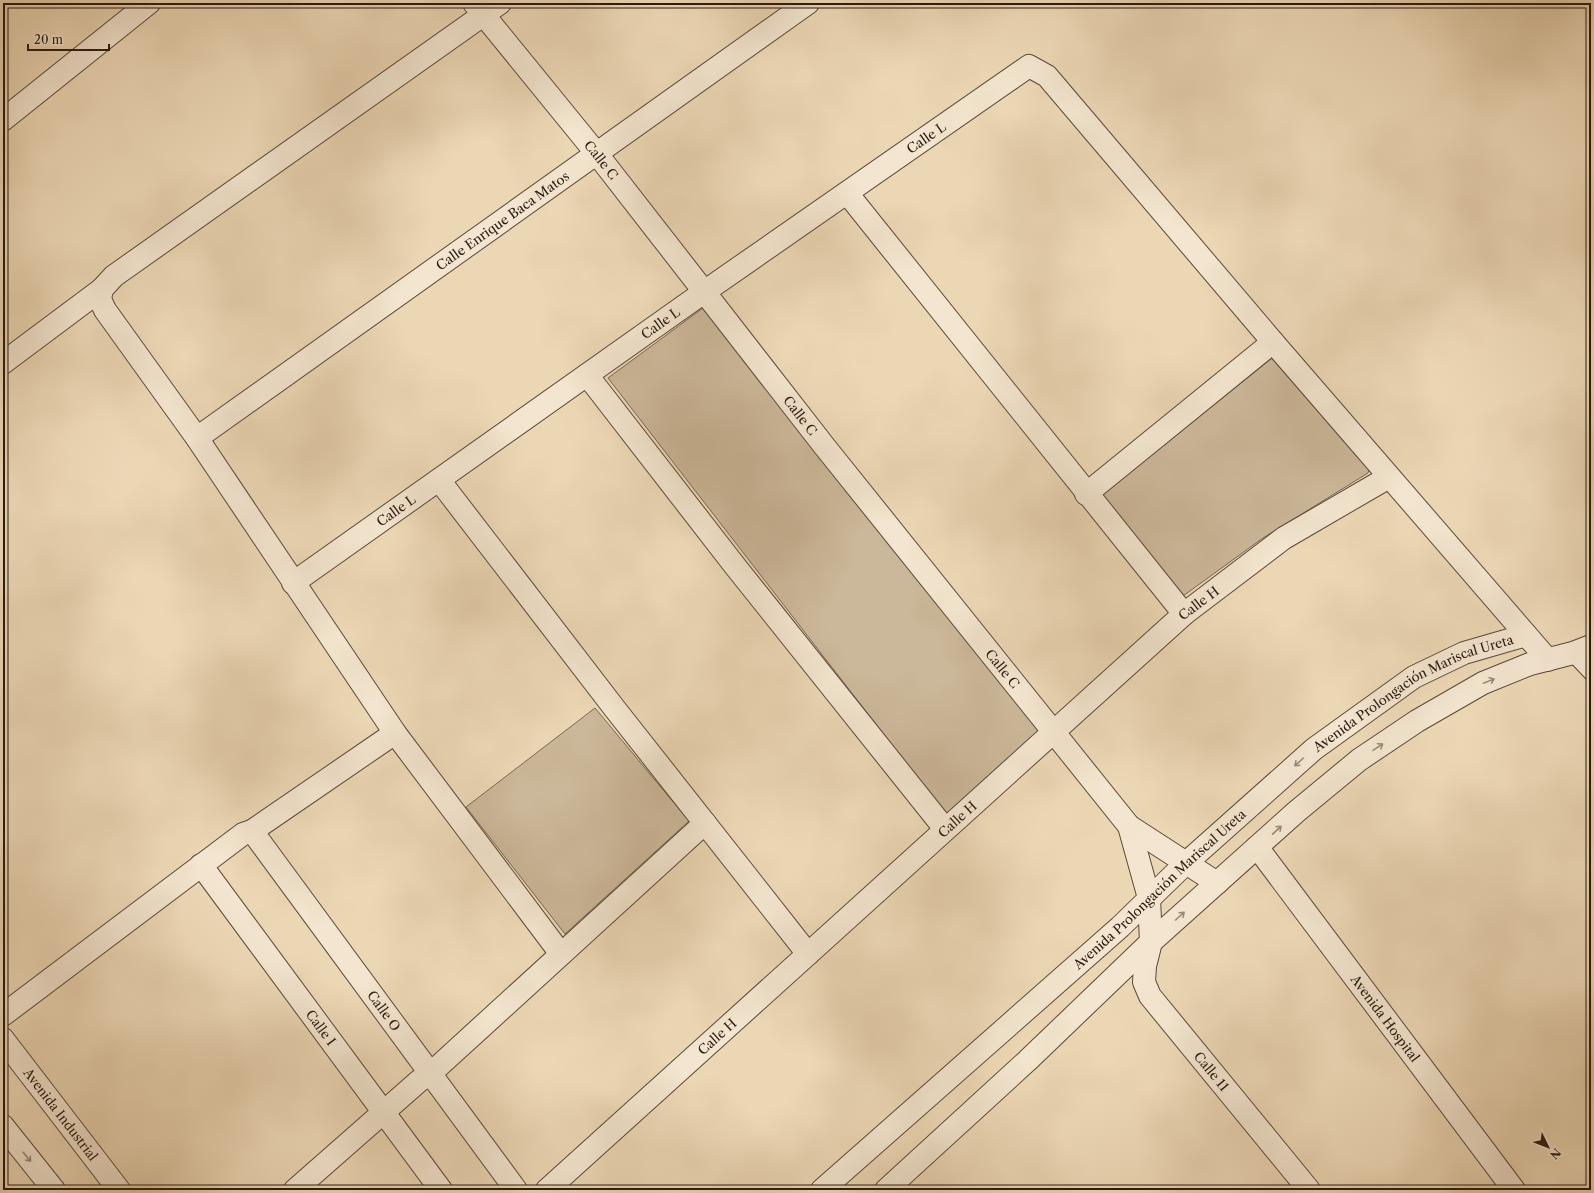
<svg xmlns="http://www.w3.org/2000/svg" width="1594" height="1193" font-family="'Libre Caslon Text',serif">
  <rect width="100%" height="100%" fill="#ecd7b5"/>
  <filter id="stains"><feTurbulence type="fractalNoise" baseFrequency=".005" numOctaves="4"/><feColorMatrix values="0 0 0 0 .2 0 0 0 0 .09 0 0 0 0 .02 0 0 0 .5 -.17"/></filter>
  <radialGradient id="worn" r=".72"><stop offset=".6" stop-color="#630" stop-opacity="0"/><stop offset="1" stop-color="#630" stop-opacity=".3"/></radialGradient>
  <path fill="#cbb799" stroke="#7a6855" d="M703,308l337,424 -93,84 -339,-438z
    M1276,355l94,110 -2,8 -105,65 -80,58 -81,-101z
    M595,708l94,113 -124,113 -99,-127z"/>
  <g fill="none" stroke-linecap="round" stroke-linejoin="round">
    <g stroke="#5a493a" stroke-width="18">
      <path id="pedestrian" d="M1573,653l18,19"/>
    </g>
    <g stroke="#5a493a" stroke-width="24">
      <g id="minor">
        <path id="s1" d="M474,3l123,151 228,293 304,379 88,57"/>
        <path d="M3,120l146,-117"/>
        <path d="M847,193l337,421"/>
        <path d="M102,289l-2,10 5,11 92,128 198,295 166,221"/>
        <path d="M3,363l99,-74 12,-13 386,-273"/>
        <path d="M587,375l148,191 210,263"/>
        <path id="s2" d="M197,438l611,-435"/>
        <path d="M439,480l176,229 193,245"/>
        <path d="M1086,494l187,-152"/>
        <path id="s3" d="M293,583l411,-291 325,-226 18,10 226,266 275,318"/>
        <path id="s4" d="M1129,826l20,72 2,44 -6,24 -1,16 6,14 159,194"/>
        <path id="s5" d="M252,831l264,359"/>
        <path id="s6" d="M1257,847l257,343"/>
        <path id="s7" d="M201,865l240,325"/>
        <path d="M3,1015l240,-181 9,-3 143,-98"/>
        <path d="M295,1190l124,-109 11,-7 275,-251"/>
        <path id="s8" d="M547,1190l637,-576 100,-76 105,-61"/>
      </g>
    </g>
    <g stroke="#5a493a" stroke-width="24">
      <g id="tertiary">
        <path id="s9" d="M3,1039l116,151"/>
        <path d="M3,1126l51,64"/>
        <path id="s10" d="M822,1190l298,-263 65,-63 129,-115 100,-72 50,-24 62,-18"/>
        <path d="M886,1190l141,-129 124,-119 145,-130 63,-52 58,-39 66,-38 47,-19 43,-11 18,-7"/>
      </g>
    </g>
    <use href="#pedestrian" stroke="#f3e5cf" stroke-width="16"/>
    <use href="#minor" stroke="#f3e5cf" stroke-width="22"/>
    <use href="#tertiary" stroke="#f3e5cf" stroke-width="22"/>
  </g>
  <defs><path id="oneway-shaft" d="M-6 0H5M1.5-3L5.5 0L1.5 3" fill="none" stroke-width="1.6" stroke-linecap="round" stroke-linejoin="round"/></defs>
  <g stroke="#988a7a">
    <use href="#oneway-shaft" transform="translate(1489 681) rotate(-22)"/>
    <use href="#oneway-shaft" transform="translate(1378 747) rotate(-34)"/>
    <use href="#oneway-shaft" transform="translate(1299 762) rotate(138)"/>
    <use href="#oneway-shaft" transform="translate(1277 830) rotate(-43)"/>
    <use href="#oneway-shaft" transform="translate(1180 916) rotate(-42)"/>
    <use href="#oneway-shaft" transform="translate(27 1157) rotate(51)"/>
  </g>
  <g text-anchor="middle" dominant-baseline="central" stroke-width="3.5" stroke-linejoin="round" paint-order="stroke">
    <g font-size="13" fill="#291a11" stroke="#f3e5cf">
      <text stroke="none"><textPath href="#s3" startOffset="774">Calle L</textPath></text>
      <text stroke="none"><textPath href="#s1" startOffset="202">Calle C</textPath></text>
      <text stroke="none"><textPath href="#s2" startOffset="375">Calle Enrique Baca Matos</textPath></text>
      <text stroke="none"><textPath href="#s3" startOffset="450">Calle L</textPath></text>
      <text stroke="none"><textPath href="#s1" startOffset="526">Calle C</textPath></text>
      <text stroke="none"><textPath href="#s3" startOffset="126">Calle L</textPath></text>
      <text stroke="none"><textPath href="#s8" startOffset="877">Calle H</textPath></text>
      <text stroke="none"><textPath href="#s1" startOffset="850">Calle C</textPath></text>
      <text stroke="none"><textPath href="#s10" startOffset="776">Avenida Prolongación Mariscal Ureta</textPath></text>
      <text stroke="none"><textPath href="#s8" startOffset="553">Calle H</textPath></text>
      <text stroke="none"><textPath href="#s10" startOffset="452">Avenida Prolongación Mariscal Ureta</textPath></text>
      <text stroke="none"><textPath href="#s5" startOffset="223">Calle O</textPath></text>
      <text stroke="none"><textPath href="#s6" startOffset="214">Avenida Hospital</textPath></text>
      <text stroke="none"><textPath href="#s7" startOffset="202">Calle I</textPath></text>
      <text stroke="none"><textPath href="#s8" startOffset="229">Calle H</textPath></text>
      <text stroke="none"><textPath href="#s4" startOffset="272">Calle 11</textPath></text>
      <text stroke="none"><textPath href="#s9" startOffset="95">Avenida Industrial</textPath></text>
    </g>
  </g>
  <rect width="1594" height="1193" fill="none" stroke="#ecd7b5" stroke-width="16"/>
  <rect x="4" y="4" width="1586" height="1185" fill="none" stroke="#291a11" stroke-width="2"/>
  <rect x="8" y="8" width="1578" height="1177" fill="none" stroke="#291a11"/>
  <g transform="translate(1548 1147) rotate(133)" stroke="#f3e5cf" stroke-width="3" paint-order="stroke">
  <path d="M0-3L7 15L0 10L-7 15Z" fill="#291a11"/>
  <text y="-6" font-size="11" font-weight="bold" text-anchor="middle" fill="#291a11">N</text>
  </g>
  <path d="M28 44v6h81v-6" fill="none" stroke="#291a11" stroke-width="2"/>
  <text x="34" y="44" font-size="12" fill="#291a11" stroke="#f3e5cf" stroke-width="3" paint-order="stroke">20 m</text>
  <rect width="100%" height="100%" filter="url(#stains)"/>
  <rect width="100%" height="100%" fill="url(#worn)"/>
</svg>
